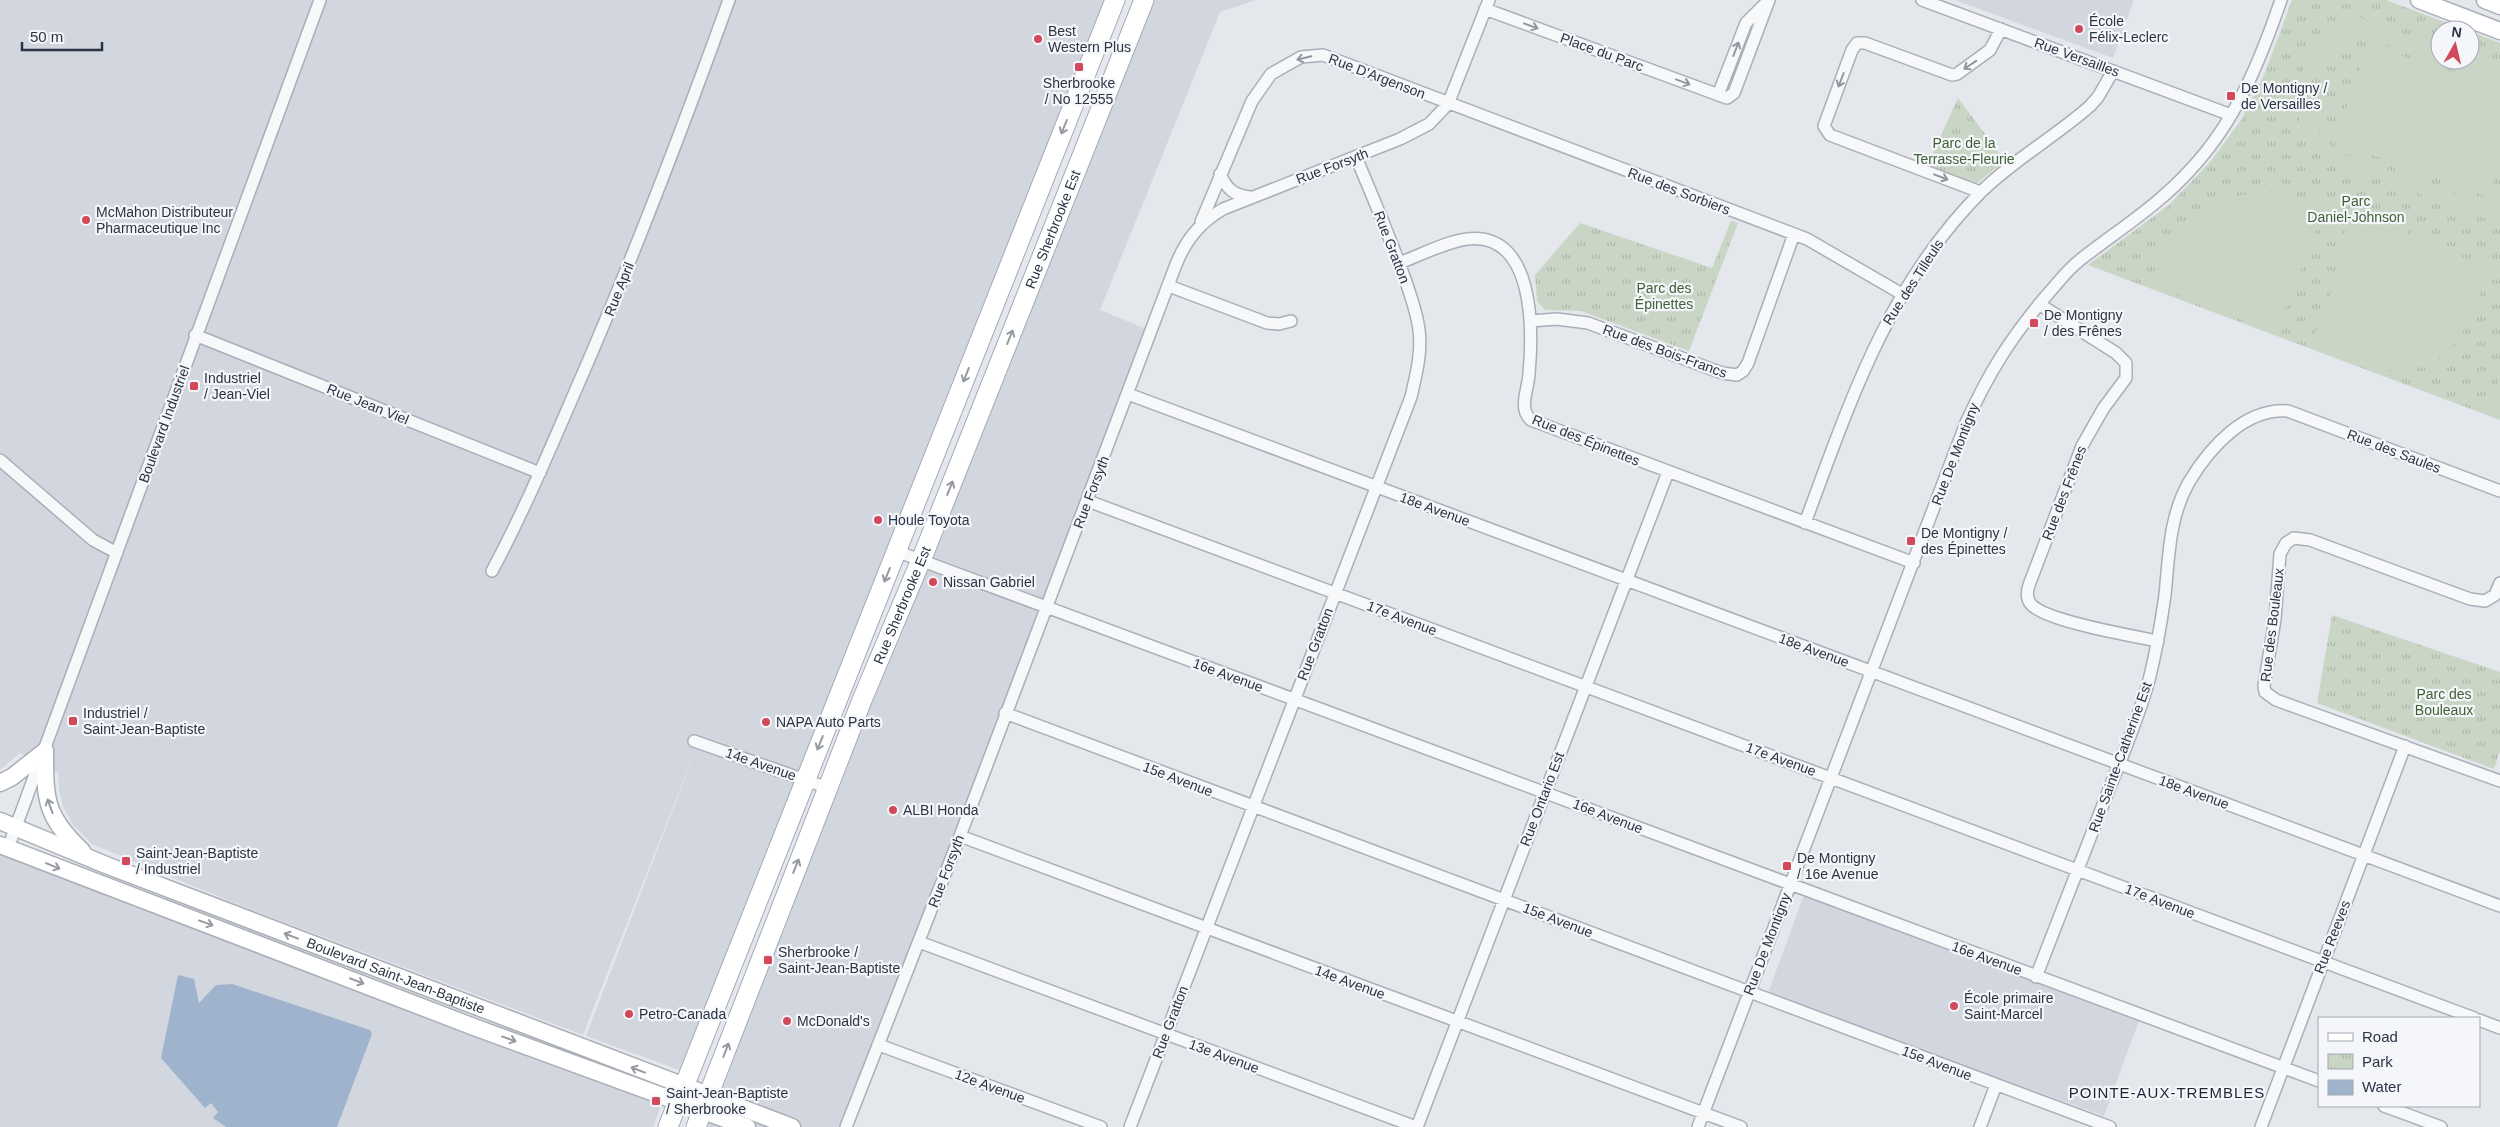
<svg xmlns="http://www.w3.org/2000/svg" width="2500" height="1127" font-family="Arial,sans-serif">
  <defs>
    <pattern id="park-tufts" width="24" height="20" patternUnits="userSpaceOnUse" patternTransform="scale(1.25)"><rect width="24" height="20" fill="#c9d6c5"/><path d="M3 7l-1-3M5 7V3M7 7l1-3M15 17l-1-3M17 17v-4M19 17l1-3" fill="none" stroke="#adb8ab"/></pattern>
  </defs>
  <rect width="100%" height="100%" fill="#e4e7ec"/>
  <path fill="#d2d6de" d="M0,0h1115l-425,1074 -104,-38 120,-313 -123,312 -349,-132 -142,-59 -20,-20 -9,-18 -4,-17 -1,-16 -38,-20 -20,17z
    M1144,0h112l-36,12 -120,298 51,21 -305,796h-150z
    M1955,0h179l-21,58z
    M0,851l663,249 -10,27h-653z
    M1804,895l336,123 -36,98 -336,-123z"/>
  <path fill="url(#park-tufts)" d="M2292,0h94l80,30h-26v30h30v-29l30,12v377l-412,-155 81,-60 42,-44 30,-41 23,-45z
    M1958,98l47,63 -29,23 -49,-18z
    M1731,221l7,2 -49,128 -108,-40 -36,-1 -8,-9 -2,-26 45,-52 132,45z
    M2332,615l168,57v79l-6,18 -177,-66z"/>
  <path fill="#c9d6c5" d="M2348,13l92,34v13l30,-2 30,12v16l-116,-43c-69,-16 -101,62 -48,108l148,53 16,-1v21l-164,-61c-57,-34 -51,-102 6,-131z
    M2369,44l131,47v72l-12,34 -154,-56z
    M2272,192l33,5 21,9 -47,119 -11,5 -119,-47c25,-60 56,-89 123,-91z
    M2374,214l35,13 -3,8 84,33c-9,24 -17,52 -33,73 -40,50 -98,26 -147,6l33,-85 -7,-3 12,-34z
    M2500,378v37l-12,-5z"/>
  <path fill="#9fb4cc" d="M178,975l16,4 5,24 17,-18 16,-1 138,46 2,4 -35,93h-111l-13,-9 5,-6 -7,-9 -6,5 -44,-50z"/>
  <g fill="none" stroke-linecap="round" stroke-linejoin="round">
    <g stroke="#a9aeb7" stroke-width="14">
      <path id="street" d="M1922,0l309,115
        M1485,9l242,89 7,-5 35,-93
        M1718,95l28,-72 22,-22
        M1220,174c7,15 13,21 30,23
        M1980,192l-150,-57 -6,-9 28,-76 5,-7h8l87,32 5,-1 33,-24 11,-21
        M1201,222l51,-121 19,-27 30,-17 22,-2 484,184 95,55
        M1399,263c22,-8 46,-21 68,-24 68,-8 66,91 62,135 -1,16 -11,35 2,46l383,143
        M1169,286l98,37 12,1 12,-3
        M2039,304l77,49 10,10v15l-23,31 -21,37 -53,139c-2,6 -3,12 1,18 12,18 104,33 128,38
        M1530,321l27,-2 31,4 134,50 15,2 6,-4 5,-8 46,-129
        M195,335l345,138
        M1128,394l1372,512
        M0,460l93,80 24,13
        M1088,501l1386,517
        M1805,523c45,-121 82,-236 175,-330 33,-33 75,-56 110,-87l8,-9 15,-26
        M896,551l1423,530
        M492,571c31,-58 56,-117 82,-177 57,-130 107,-261 155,-394
        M2500,583l-5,12 -10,6 -15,-2 -160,-59 -16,-2 -8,5 -6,11 -5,65 -11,67 1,6 11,8 224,81
        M1005,713l1105,414
        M694,741l134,47
        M960,836l781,291
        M8,848l312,-848
        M919,942l497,185
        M2036,977c23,-60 47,-120 70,-180 15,-38 32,-77 43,-117 7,-28 12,-56 16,-85 4,-39 4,-78 24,-113 21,-35 56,-74 99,-71l212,80
        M2479,1020l21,8
        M879,1045l222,82
        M2384,1106l57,21
        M846,1127l114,-291 215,-569c10,-26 24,-44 48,-58l177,-70 29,-15 19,-20 41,-104
        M1130,1127l281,-730c5,-22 11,-44 8,-67 -2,-17 -8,-33 -13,-48 -15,-43 -33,-84 -50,-125
        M1417,1127l251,-655
        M1698,1127l268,-704c23,-51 44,-84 80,-127 11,-12 21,-26 34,-36 38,-30 79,-55 111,-91 45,-48 69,-108 90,-169
        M1980,1127l16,-42
        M2261,1127l144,-381"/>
    </g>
    <g stroke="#a9aeb7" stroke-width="19">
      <g id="secondary">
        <path d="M2419,0l81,31"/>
        <path d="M2485,0l15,6"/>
        <path d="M45,751c0,49 0,65 37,100"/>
        <path d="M0,783l12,-6 33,-26"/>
        <path id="s1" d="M0,821l106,44 686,262"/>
        <path d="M0,845l474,182 273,100"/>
      </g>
    </g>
    <g stroke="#a3abb8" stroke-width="21">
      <g id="primary">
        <path d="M668,1127l447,-1127"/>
        <path id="s2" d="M696,1127l166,-427 64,-152 218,-548"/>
      </g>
    </g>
    <use href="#street" stroke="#f7f8fa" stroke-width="11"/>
    <use href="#secondary" stroke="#fff" stroke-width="16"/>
    <use href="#primary" stroke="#fff" stroke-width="19"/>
  </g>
  <defs><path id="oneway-shaft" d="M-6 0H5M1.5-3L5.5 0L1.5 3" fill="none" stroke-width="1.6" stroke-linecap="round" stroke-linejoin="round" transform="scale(1.25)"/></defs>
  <g stroke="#9196a0">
    <use href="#oneway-shaft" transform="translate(1531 26) rotate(20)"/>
    <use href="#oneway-shaft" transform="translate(1736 49) rotate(-69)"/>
    <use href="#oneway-shaft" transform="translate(1304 58) rotate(166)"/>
    <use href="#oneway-shaft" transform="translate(1970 65) rotate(146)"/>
    <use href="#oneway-shaft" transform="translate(1841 80) rotate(111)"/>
    <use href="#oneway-shaft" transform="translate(1683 82) rotate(20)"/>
    <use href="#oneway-shaft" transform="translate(1941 177) rotate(21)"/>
  </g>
  <g stroke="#959aa2">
    <use href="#oneway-shaft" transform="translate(1064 127) rotate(112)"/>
    <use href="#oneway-shaft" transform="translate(1010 337) rotate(-68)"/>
    <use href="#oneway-shaft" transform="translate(966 375) rotate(112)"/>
    <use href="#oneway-shaft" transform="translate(950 488) rotate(-68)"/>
    <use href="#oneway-shaft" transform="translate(887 575) rotate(112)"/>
    <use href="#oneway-shaft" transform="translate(820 743) rotate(112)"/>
    <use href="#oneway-shaft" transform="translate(50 806) rotate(-110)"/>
    <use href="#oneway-shaft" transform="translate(53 866) rotate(22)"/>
    <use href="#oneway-shaft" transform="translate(796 866) rotate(-68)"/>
    <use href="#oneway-shaft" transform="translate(206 923) rotate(20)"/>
    <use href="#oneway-shaft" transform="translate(291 936) rotate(-159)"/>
    <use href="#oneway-shaft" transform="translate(357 981) rotate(21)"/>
    <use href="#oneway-shaft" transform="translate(509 1039) rotate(20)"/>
    <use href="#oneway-shaft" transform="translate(726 1050) rotate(-69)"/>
    <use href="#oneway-shaft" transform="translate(638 1070) rotate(-159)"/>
  </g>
  <g fill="#d1495b" stroke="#f4f6f9" stroke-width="2">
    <circle cx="2079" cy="29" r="5"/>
    <circle cx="1038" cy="39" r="5"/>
    <rect x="1074" y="62" width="10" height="10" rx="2.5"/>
    <rect x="2226" y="91" width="10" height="10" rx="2.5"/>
    <circle cx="86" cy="220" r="5"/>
    <rect x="2029" y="318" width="10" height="10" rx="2.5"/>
    <rect x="189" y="381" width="10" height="10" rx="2.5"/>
    <circle cx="878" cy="520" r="5"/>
    <rect x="1906" y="536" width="10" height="10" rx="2.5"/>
    <circle cx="933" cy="582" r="5"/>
    <rect x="68" y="716" width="10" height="10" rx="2.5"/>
    <circle cx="766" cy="722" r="5"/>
    <circle cx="893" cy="810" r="5"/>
    <rect x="121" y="856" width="10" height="10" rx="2.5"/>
    <rect x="1782" y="861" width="10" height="10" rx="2.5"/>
    <rect x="763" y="955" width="10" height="10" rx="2.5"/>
    <circle cx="1954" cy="1006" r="5"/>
    <circle cx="629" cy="1014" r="5"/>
    <circle cx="787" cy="1021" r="5"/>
    <rect x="651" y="1096" width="10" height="10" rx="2.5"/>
  </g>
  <g text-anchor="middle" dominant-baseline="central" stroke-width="4.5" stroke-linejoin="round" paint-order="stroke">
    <g font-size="14" fill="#2b3445" stroke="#f4f6f9" text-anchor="start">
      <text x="2089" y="21">École<tspan x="2089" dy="16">Félix-Leclerc</tspan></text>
      <text x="1048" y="31">Best<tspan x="1048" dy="16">Western Plus</tspan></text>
      <text x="1079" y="83" text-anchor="middle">Sherbrooke<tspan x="1079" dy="16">/ No 12555</tspan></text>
      <text x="2241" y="88">De Montigny /<tspan x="2241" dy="16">de Versailles</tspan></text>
      <text x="96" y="212">McMahon Distributeur<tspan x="96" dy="16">Pharmaceutique Inc</tspan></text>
      <text x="2044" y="315">De Montigny<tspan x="2044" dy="16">/ des Frênes</tspan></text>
      <text x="204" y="378">Industriel<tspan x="204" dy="16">/ Jean-Viel</tspan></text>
      <text x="888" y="520">Houle Toyota</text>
      <text x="1921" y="533">De Montigny /<tspan x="1921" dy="16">des Épinettes</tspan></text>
      <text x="943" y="582">Nissan Gabriel</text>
      <text x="83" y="713">Industriel /<tspan x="83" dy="16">Saint-Jean-Baptiste</tspan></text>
      <text x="776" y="722">NAPA Auto Parts</text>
      <text x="903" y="810">ALBI Honda</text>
      <text x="136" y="853">Saint-Jean-Baptiste<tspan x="136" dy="16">/ Industriel</tspan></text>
      <text x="1797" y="858">De Montigny<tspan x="1797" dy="16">/ 16e Avenue</tspan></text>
      <text x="778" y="952">Sherbrooke /<tspan x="778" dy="16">Saint-Jean-Baptiste</tspan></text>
      <text x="1964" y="998">École primaire<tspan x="1964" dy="16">Saint-Marcel</tspan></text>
      <text x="639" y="1014">Petro-Canada</text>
      <text x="797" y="1021">McDonald's</text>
      <text x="666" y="1093">Saint-Jean-Baptiste<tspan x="666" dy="16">/ Sherbrooke</tspan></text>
    </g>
    <g font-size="14" fill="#2b3445" stroke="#f4f6f9">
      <text transform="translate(1602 52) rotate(20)">Place du Parc</text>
      <text transform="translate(2077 57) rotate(20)">Rue Versailles</text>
      <text transform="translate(1377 76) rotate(21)">Rue D'Argenson</text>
      <text transform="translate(1332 166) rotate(-21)">Rue Forsyth</text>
      <text transform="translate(1679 191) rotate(21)">Rue des Sorbiers</text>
      <text stroke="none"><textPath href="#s2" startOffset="966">Rue Sherbrooke Est</textPath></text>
      <text transform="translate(1392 247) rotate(69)">Rue Gratton</text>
      <text transform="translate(1913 282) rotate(-57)">Rue des Tilleuls</text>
      <text transform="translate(619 289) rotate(-68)">Rue April</text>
      <text transform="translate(1665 351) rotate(20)">Rue des Bois-Francs</text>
      <text transform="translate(368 404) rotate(22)">Rue Jean Viel</text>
      <text transform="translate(164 424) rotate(-70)">Boulevard Industriel</text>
      <text transform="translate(1586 440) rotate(22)">Rue des Épinettes</text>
      <text transform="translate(2394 451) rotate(21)">Rue des Saules</text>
      <text transform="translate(1955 454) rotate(-69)">Rue De Montigny</text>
      <text transform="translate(1091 492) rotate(-69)">Rue Forsyth</text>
      <text transform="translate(2064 493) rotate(-69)">Rue des Frênes</text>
      <text transform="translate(1435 509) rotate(20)">18e Avenue</text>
      <text stroke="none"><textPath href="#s2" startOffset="561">Rue Sherbrooke Est</textPath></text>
      <text transform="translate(1402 618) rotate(21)">17e Avenue</text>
      <text transform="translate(2272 625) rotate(-83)">Rue des Bouleaux</text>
      <text transform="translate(1315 644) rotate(-69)">Rue Gratton</text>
      <text transform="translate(1814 650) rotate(20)">18e Avenue</text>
      <text transform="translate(1228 675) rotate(20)">16e Avenue</text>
      <text transform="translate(2120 757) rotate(-70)">Rue Sainte-Catherine Est</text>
      <text transform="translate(1781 759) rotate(20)">17e Avenue</text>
      <text transform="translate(761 764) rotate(19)">14e Avenue</text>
      <text transform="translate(1178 779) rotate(21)">15e Avenue</text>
      <text transform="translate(2194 792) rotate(20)">18e Avenue</text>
      <text transform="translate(1542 799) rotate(-69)">Rue Ontario Est</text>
      <text transform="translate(1608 816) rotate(21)">16e Avenue</text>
      <text transform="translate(946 871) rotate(-69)">Rue Forsyth</text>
      <text transform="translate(2160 901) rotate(21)">17e Avenue</text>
      <text transform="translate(1558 920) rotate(21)">15e Avenue</text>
      <text transform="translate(2332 937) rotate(-69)">Rue Reeves</text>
      <text transform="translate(1767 944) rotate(-69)">Rue De Montigny</text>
      <text transform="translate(1987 958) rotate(20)">16e Avenue</text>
      <text stroke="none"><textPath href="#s1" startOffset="425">Boulevard Saint-Jean-Baptiste</textPath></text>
      <text transform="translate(1350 982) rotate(20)">14e Avenue</text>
      <text transform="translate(1170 1022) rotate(-69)">Rue Gratton</text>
      <text transform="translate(1224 1056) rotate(20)">13e Avenue</text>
      <text transform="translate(1937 1063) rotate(21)">15e Avenue</text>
      <text transform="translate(990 1086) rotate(20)">12e Avenue</text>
    </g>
    <g font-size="14" fill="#3f6138" stroke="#f4f6f9">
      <text x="1964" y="143">Parc de la<tspan x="1964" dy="16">Terrasse-Fleurie</tspan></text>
      <text x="2356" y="201">Parc<tspan x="2356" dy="16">Daniel-Johnson</tspan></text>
      <text x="1664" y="288">Parc des<tspan x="1664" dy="16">Épinettes</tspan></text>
      <text x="2444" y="694">Parc des<tspan x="2444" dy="16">Bouleaux</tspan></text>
    </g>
    <g font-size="15" letter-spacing="1" fill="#1d2536" stroke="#f4f6f9">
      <text x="2167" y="1092">POINTE-AUX-TREMBLES</text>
    </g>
  </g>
  <rect x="2318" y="1017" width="162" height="90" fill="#f4f6f9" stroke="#a4a8b1"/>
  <rect x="2328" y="1033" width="25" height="8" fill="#ffffff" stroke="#a4a8b1"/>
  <text x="2362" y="1042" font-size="15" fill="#2b3445">Road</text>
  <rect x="2328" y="1054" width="25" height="15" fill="url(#park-tufts)" stroke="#a4a8b1"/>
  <text x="2362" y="1067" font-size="15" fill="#2b3445">Park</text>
  <rect x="2328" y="1080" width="25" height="15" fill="#9fb4cc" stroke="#a4a8b1"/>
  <text x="2362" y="1092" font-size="15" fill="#2b3445">Water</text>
  <g transform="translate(2455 45) rotate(8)"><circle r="24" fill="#f4f6f9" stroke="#a4a8b1"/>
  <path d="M0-4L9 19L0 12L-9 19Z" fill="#d1495b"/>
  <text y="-8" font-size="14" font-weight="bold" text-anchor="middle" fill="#2b3445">N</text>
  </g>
  <path d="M22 42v8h80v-8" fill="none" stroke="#2b3445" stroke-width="2.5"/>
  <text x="30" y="42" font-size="15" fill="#2b3445" stroke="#f4f6f9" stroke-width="4" paint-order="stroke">50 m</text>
</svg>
